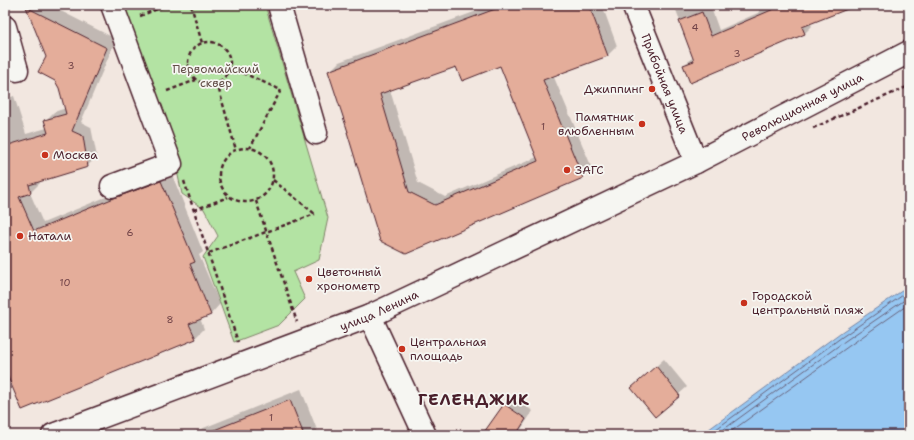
<svg xmlns="http://www.w3.org/2000/svg" width="914" height="440" font-family="'Shantell Sans',sans-serif">
  <rect width="100%" height="100%" fill="#f2e7e0"/>
  <filter id="ink" filterUnits="userSpaceOnUse"><feTurbulence type="fractalNoise" baseFrequency=".025" numOctaves="2"/><feDisplacementMap in="SourceGraphic" scale="8" xChannelSelector="R" yChannelSelector="G"/><feConvolveMatrix kernelMatrix="1 2 1 2 8 2 1 2 1" color-interpolation-filters="sRGB"/></filter>
  <g filter="url(#ink)">
    <path fill="#b3e3a3" stroke="#7e8167" d="M118,5h147l63,213 -9,42 -26,12 12,27 -26,26 -45,17 -31,-85 15,-21 -14,-27 -22,-15 -8,-37z"/>
    <path fill="#96c7f2" stroke="#7884a2" d="M909,286v149h-208l139,-102z"/>
    <path fill="#0003" fill-rule="evenodd" d="M30,5h19l67,34 -35,83 10,5 6,30 -10,9 -48,15 1,2 -10,10 13,30 82,-34 46,-17 32,80 -4,3 21,49 -9,10 -11,4 4,11 -9,9 -190,29v-268l9,-3 12,38 21,-6 -2,-7 9,-9 12,-4 -6,-20 -33,-80z
      M493,5h109l15,41 -9,9 -55,20 39,93 -9,9 -177,76 -58,-120 -18,-62 9,-9zM457,65h43l37,92 -92,40 -27,-14 -28,-93z
      M674,5h36l9,25 41,-18 -2,-7h97l-45,18 2,3 -7,7 -121,32 10,-8z
      M664,359l23,28 -32,28 -23,-27z
      M301,389l18,46h-133z
      M512,397l21,14 -16,24h-21l8,-30z"/>
    <g fill="none" stroke-linecap="round" stroke-linejoin="round">
      <path stroke="#68627b" stroke-width="1" d="M708,435l134,-98 67,-46
        M716,435l129,-94 64,-44
        M726,435l123,-89 60,-42"/>
    </g>
    <path fill="#e4ad9a" stroke="#4a1f2b" fill-rule="evenodd" d="M506,5h83l19,51 -65,24 40,98 -177,76 -26,-13 -33,-109h1l-20,-61zM500,66l38,95 -103,44 -26,-13 -29,-98 76,-27 6,14z
      M783,5h72v1l-53,21 3,7 -115,49 -7,-18 11,-4 -15,-40 23,-9 9,24z
      M26,7l81,41 -35,83 11,5 5,31 -59,18 2,8 -12,4 15,34 80,-33 47,-17 34,81 -5,2 21,51 -22,9 7,15 -174,71 -17,-40v-224l43,-13 -4,-13 22,-6 -7,-26 -4,-7 -17,-9 8,-15z
      M656,366l24,30 -25,21 -24,-29z
      M290,400l14,35h-100v-1z
      M504,404l22,15 -10,16h-34z"/>
    <g fill="none" stroke-linecap="round" stroke-linejoin="round">
      <g stroke="#4a1f2b" stroke-width="25">
        <g id="minor">
          <path d="M112,5l59,159 -59,22"/>
          <path d="M279,5l37,128"/>
          <path id="s1" d="M633,5l63,157"/>
          <path d="M5,27l12,43"/>
          <path d="M370,316l55,119"/>
          <path id="s2" d="M53,435l317,-119 326,-154 213,-110"/>
        </g>
      </g>
      <path stroke="#4a1f2b" stroke-width="2.5" stroke-dasharray="4 3" stroke-linecap="butt" d="M191,5l11,38
        M140,16l27,-11
        M188 63a21 21 0 1 1 42 0a21 21 0 1 1-42 0Z
        M230,67l51,23 -31,58
        M217,83l19,67
        M167,91l29,-11
        M813,128l96,-42
        M219 175a27 27 0 1 1 54 0a27 27 0 1 1-54 0Z
        M273,180l42,34
        M184,181l54,161
        M256,201l41,121
        M194,210l34,-13
        M209,253l106,-39
        M5,426l2,5"/>
      <use href="#minor" stroke="#f6f6f2" stroke-width="22"/>
    </g>
  </g>
  <g fill="#c8321e" stroke="#f6f6f2" stroke-width="1.5">
    <circle cx="652" cy="89" r="4"/>
    <circle cx="642" cy="124" r="4"/>
    <circle cx="45" cy="155" r="4"/>
    <circle cx="567" cy="170" r="4"/>
    <circle cx="20" cy="236" r="4"/>
    <circle cx="309" cy="279" r="4"/>
    <circle cx="744" cy="303" r="4"/>
    <circle cx="402" cy="349" r="4"/>
  </g>
  <g text-anchor="middle" dominant-baseline="central" stroke-width="3.5" stroke-linejoin="round" paint-order="stroke">
    <g font-size="10" fill="#704247">
      <text x="695" y="27">4</text>
      <text x="737" y="53">3</text>
      <text x="71" y="65">3</text>
      <text x="543" y="126">1</text>
      <text x="130" y="232">6</text>
      <text x="65" y="282">10</text>
      <text x="170" y="319">8</text>
      <text x="271" y="417">1</text>
    </g>
    <g font-size="12" fill="#645049" stroke="#f6f6f2">
      <text x="216" y="69">Первомайский<tspan x="216" dy="14">сквер</tspan></text>
    </g>
    <g font-size="12" fill="#4a1f2b" stroke="#f6f6f2">
      <text stroke="none"><textPath href="#s1" startOffset="85">Прибойная улица</textPath></text>
      <text stroke="none"><textPath href="#s2" startOffset="819">Революционная улица</textPath></text>
      <text stroke="none"><textPath href="#s2" startOffset="349">улица Ленина</textPath></text>
    </g>
    <g font-size="12" fill="#4a1f2b" stroke="#f6f6f2" text-anchor="start">
      <text x="644" y="89" text-anchor="end">Джиппинг</text>
      <text x="634" y="117" text-anchor="end">Памятник<tspan x="634" dy="14">влюбленным</tspan></text>
      <text x="53" y="155">Москва</text>
      <text x="575" y="170">ЗАГС</text>
      <text x="28" y="236">Натали</text>
      <text x="317" y="272">Цветочный<tspan x="317" dy="14">хронометр</tspan></text>
      <text x="752" y="296">Городской<tspan x="752" dy="14">центральный пляж</tspan></text>
      <text x="410" y="342">Центральная<tspan x="410" dy="14">площадь</tspan></text>
    </g>
    <g font-size="16" font-weight="bold" letter-spacing="1" fill="#4a1f2b" stroke="#f6f6f2">
      <text x="474" y="399">ГЕЛЕНДЖИК</text>
    </g>
  </g>
  <rect width="914" height="440" fill="none" stroke="#f6f6f2" stroke-width="20"/>
  <rect x="10" y="10" width="894" height="420" fill="none" stroke="#4a1f2b" stroke-width="1.5" filter="url(#ink)"/>
</svg>
